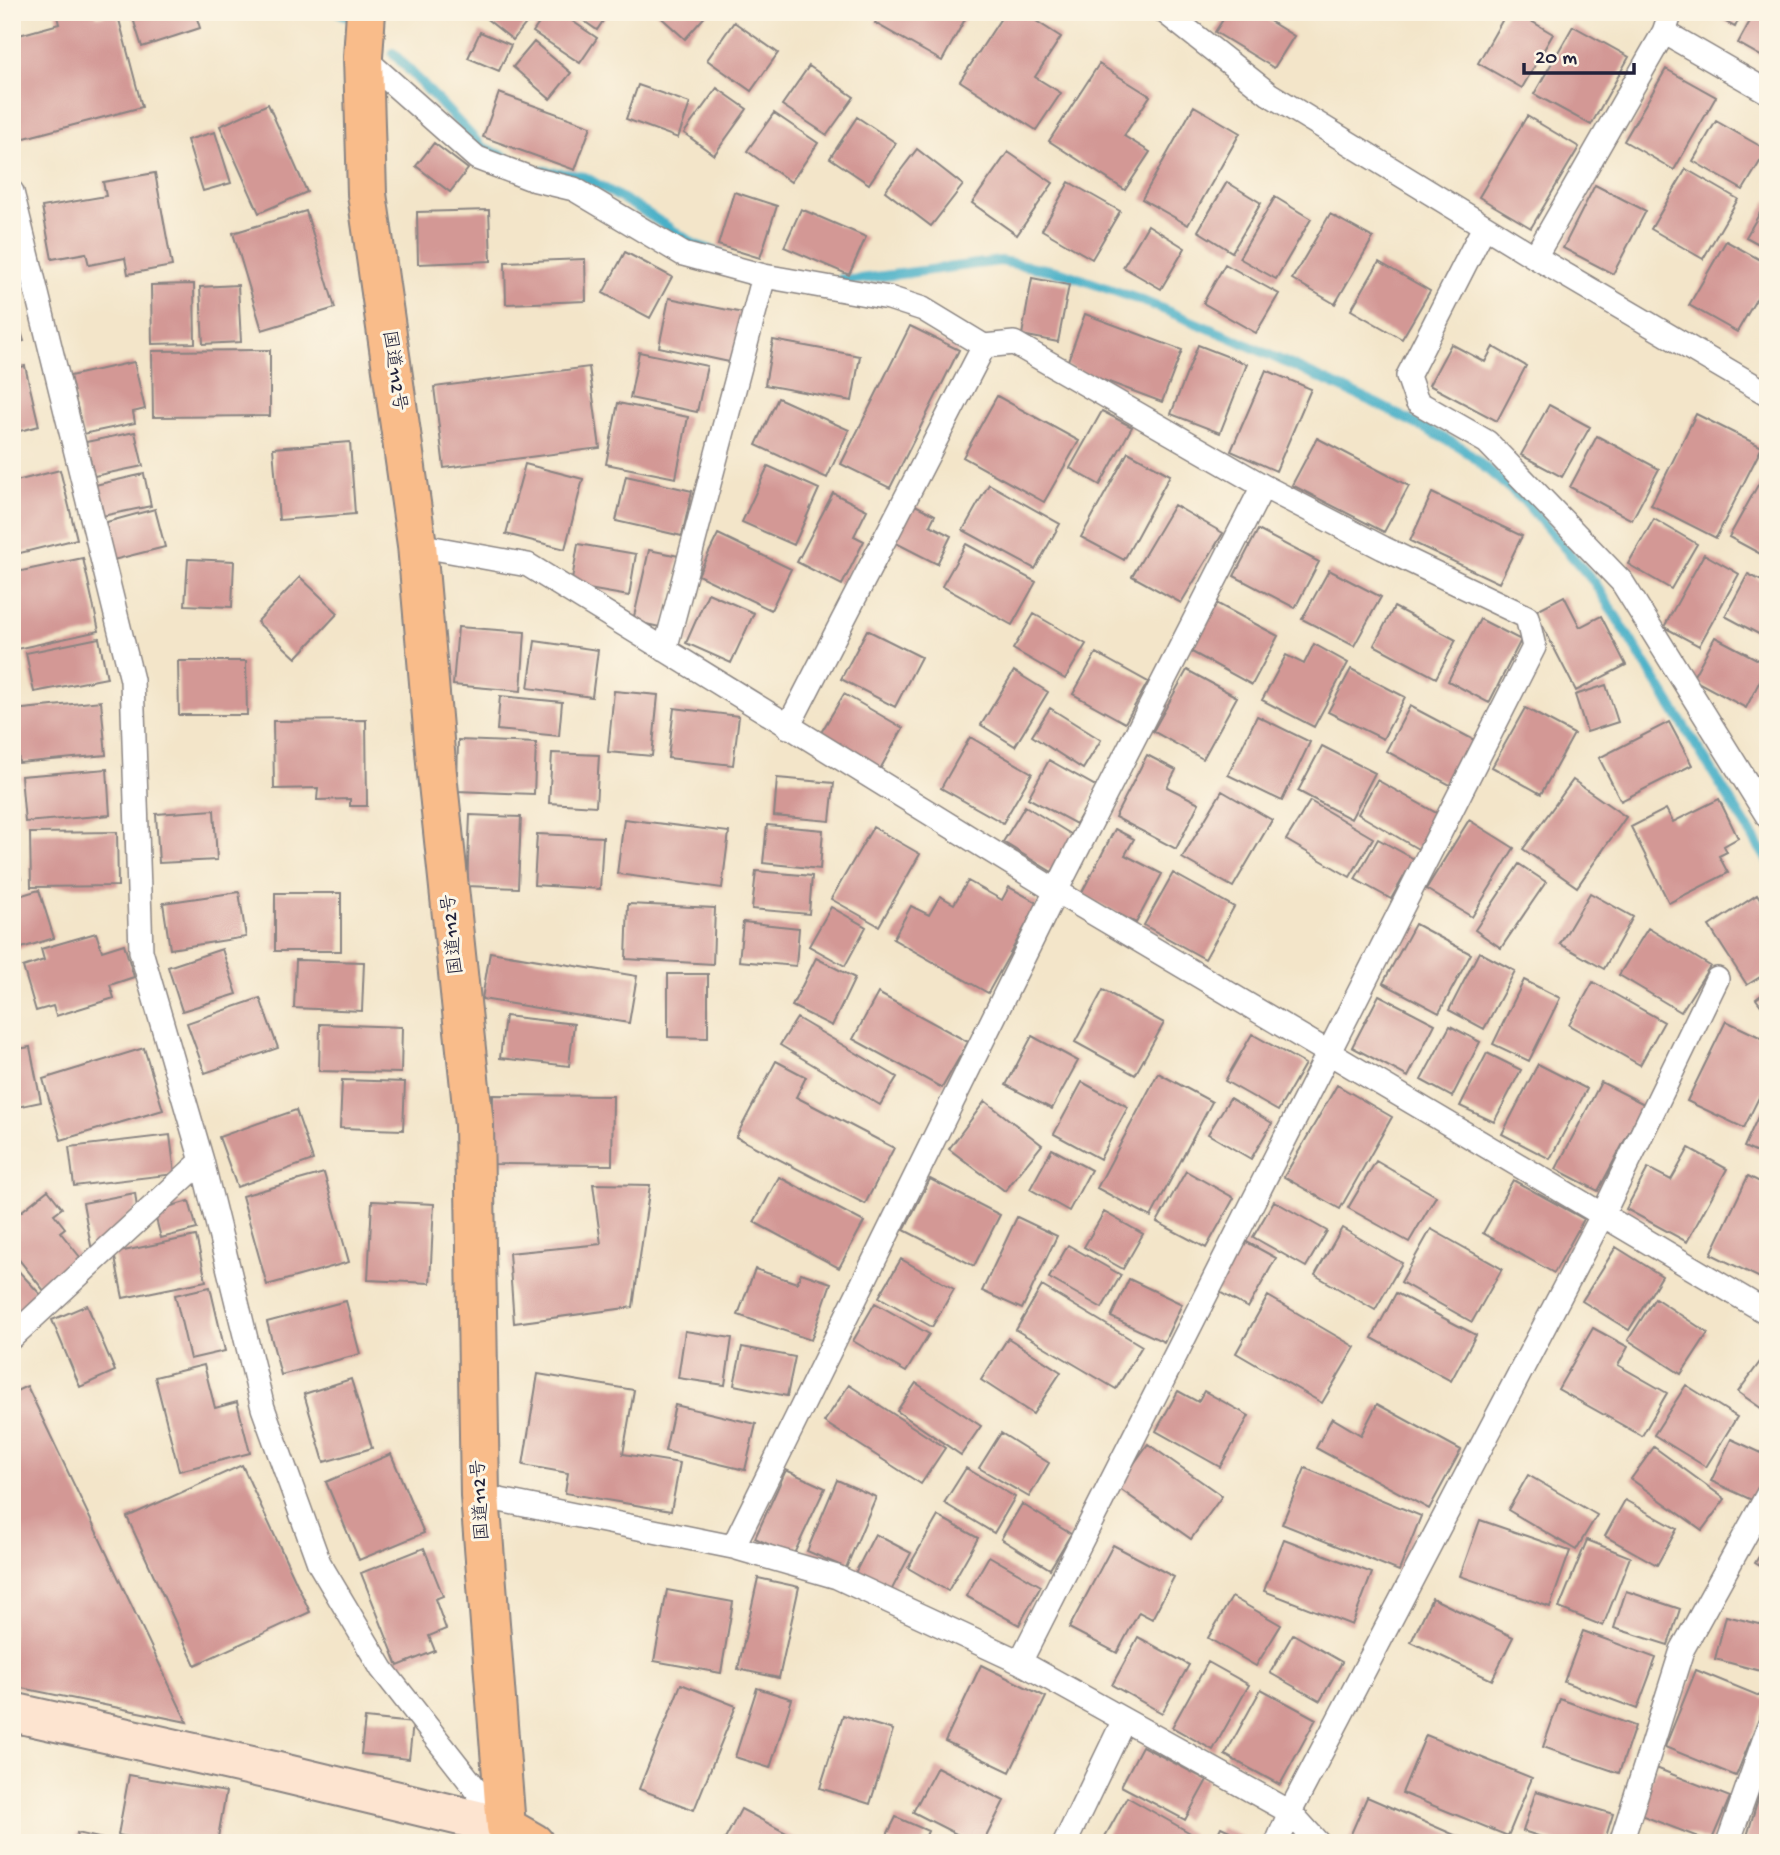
<svg xmlns="http://www.w3.org/2000/svg" width="1780" height="1855" font-family="'Gochi Hand','Klee One',sans-serif">
  <rect width="100%" height="100%" fill="#fcf5e5"/>
  <filter id="ink" filterUnits="userSpaceOnUse"><feTurbulence type="fractalNoise" baseFrequency=".0143" numOctaves="2"/><feDisplacementMap in="SourceGraphic" scale="14" xChannelSelector="R" yChannelSelector="G"/><feConvolveMatrix kernelMatrix="1 2 1 2 8 2 1 2 1" color-interpolation-filters="sRGB"/></filter>
  <filter id="wash" filterUnits="userSpaceOnUse"><feTurbulence type="fractalNoise" baseFrequency=".00686" numOctaves="4" result="noise"/><feDisplacementMap in="SourceGraphic" scale="28" xChannelSelector="R" yChannelSelector="G"/><feGaussianBlur stdDeviation="1.57" result="paint"/><feColorMatrix in="noise" values="0 0 0 0 0 0 0 0 0 0 0 0 0 0 0 0 0 1.4 0 .05"/><feComposite in="paint" operator="in"/></filter>
  <g filter="url(#wash)">
    <rect width="100%" height="100%" fill="#f3e5c9"/>
    <g fill="none" stroke-linecap="round" stroke-linejoin="round">
      <path stroke="#49b0c8" stroke-width="10" d="M338,12l9,4
        M393,53l89,94 23,10
        M543,171l42,6 60,35 50,33 25,8
        M841,279l12,1 147,-19 61,11 82,29 89,37 143,65 86,44 63,54 71,82 173,278"/>
    </g>
    <g id="blocks">
      <path fill="#d39895" d="M56,12h39l2,5 20,-5 25,95 -125,33 -5,-19v-35l4,-1 -4,-14v-34l47,-13z
        M131,12h64l5,16 -58,19z
        M478,12h57l-22,28z
        M547,12h12l38,26 -17,25 -47,-31z
        M571,12h38l-12,18z
        M655,12h54l-24,27z
        M881,12h88l-27,49 -67,-38z
        M1005,12h17l39,25 -26,40 26,16 -25,37 -76,-49z
        M1228,12h27l39,24 -20,32 -59,-36z
        M1507,12h9l37,22 -31,54 -44,-25z
        M1708,12h34l-7,15z
        M1755,12h13v48l-30,-17z
        M734,22l44,31 -27,38 -44,-31z
        M1573,26l56,31 -38,68 -57,-31z
        M480,32l31,13 -12,26 -31,-13z
        M534,42l37,31 -21,26 -37,-32z
        M1099,64l51,32 -26,40 26,16 -25,38 -76,-49z
        M809,66l45,31 -27,38 -45,-30z
        M1666,69l50,28 -42,73 -50,-29z
        M638,85l52,18 -12,35 -52,-19z
        M717,88l30,21 -33,46 -30,-22z
        M499,93l92,33 -16,44 -92,-33z
        M268,104l39,88 -48,21 -39,-87z
        M1194,106l46,27 -52,92 -46,-26z
        M774,113l44,30 -27,39 -44,-31z
        M1527,116l52,31 -48,81 -52,-31z
        M857,117l39,26 -27,41 -39,-26z
        M1716,121l51,29 -24,40 -50,-29z
        M215,132l16,51 -28,8 -16,-51z
        M434,143l34,26 -18,23 -34,-26z
        M917,149l46,36 -32,41 -46,-35z
        M1008,152l45,31 -36,52 -45,-32z
        M1686,169l52,30 -35,60 -52,-30z
        M155,173l17,93 -44,8 -3,-16 -36,7 -3,-12 -34,6 -10,-52 64,-11 -3,-14z
        M1069,182l51,29 -28,48 -50,-29z
        M1227,182l34,21 -29,49 -34,-21z
        M1595,185l51,26 -33,63 -50,-26z
        M734,192l43,14 -17,52 -42,-13z
        M1275,197l36,22 -35,60 -37,-21z
        M1768,199v50l-22,-12z
        M801,209l65,28 -17,38 -65,-28z
        M489,210l2,51 -73,3 -1,-52z
        M306,211l29,97 -73,22 -29,-97z
        M1330,214l43,24 -38,66 -43,-25z
        M1148,225l37,23 -24,41 -38,-22z
        M1726,241l42,23v15l-31,53 -48,-27z
        M625,252l47,25 -22,41 -47,-25z
        M585,259l1,42 -80,3 -1,-42z
        M1379,262l51,29 -28,48 -51,-29z
        M1225,264l54,30 -23,39 -53,-30z
        M1032,278l37,7 -11,57 -36,-7z
        M194,284l1,59 -43,1 -1,-59z
        M238,285l3,57 -38,2 -3,-57z
        M669,298l74,15 -9,50 -75,-16z
        M12,303l12,38 -12,3z
        M1085,314l97,36 -20,52 -96,-36z
        M910,326l49,24 -69,138 -49,-24z
        M773,340l87,16 -8,45 -87,-16z
        M1451,344l34,18 8,-15 33,19 -29,55 -68,-36z
        M1198,345l49,19 -27,69 -49,-19z
        M270,350v66l-117,1 -1,-66z
        M639,352l68,14 -10,46 -67,-14z
        M134,362l11,47 -12,3 2,11 -52,11 -13,-58z
        M25,366l14,60 -27,7v-64z
        M589,367l11,81 -156,20 -10,-81z
        M1266,370l45,19 -35,82 -45,-20z
        M997,396l82,45 -35,61 -81,-45z
        M778,398l71,32 -22,48 -71,-33z
        M618,403l70,14 -12,61 -70,-14z
        M1549,405l41,22 -28,50 -41,-22z
        M1102,411l30,16 -32,58 -30,-17z
        M1696,414l66,33 -46,91 -65,-33z
        M135,432l8,34 -49,10 -8,-34z
        M1597,436l62,33 -27,51 -62,-33z
        M1317,438l92,48 -25,46 -92,-47z
        M350,442l5,72 -76,6 -6,-72z
        M1128,452l42,23 -46,85 -43,-23z
        M525,464l58,15 -18,70 -59,-15z
        M768,466l51,23 -25,56 -52,-23z
        M60,470l17,69 -65,16v-73z
        M144,474l7,32 -49,10 -7,-31z
        M626,476l66,15 -10,45 -66,-15z
        M1763,476l5,2v80l-39,-21z
        M989,484l71,40 -25,45 -72,-39z
        M833,493l34,17 -13,26 10,5 -22,44 -45,-23z
        M1432,493l90,43 -23,47 -89,-42z
        M913,504l22,11 -5,10 21,11 -14,28 -43,-22z
        M1174,505l49,28 -42,70 -49,-27z
        M155,509l10,38 -52,13 -10,-37z
        M1654,519l43,25 -26,45 -43,-25z
        M1258,530l61,32 -24,46 -61,-32z
        M718,534l73,35 -20,41 -73,-35z
        M578,544l58,10 -7,42 -58,-10z
        M966,544l70,38 -24,43 -70,-39z
        M649,550l30,6 -15,72 -31,-7z
        M1704,554l35,20 -40,72 -35,-19z
        M83,558l16,73 -87,19v-77z
        M188,559l46,2 -2,46 -47,-2z
        M1329,570l52,27 -27,49 -52,-27z
        M1748,574l20,10v55l-43,-23z
        M300,577l38,36 -42,45 -39,-36z
        M708,593l46,20 -23,50 -45,-20z
        M1564,596l16,31 21,-11 25,49 -50,26 -41,-80z
        M1216,603l62,33 -26,49 -62,-34z
        M1394,607l62,33 -20,38 -62,-33z
        M1034,614l52,30 -21,35 -52,-30z
        M1480,619l41,21 -32,63 -41,-22z
        M458,627l67,5 -4,59 -68,-6z
        M867,630l54,27 -26,50 -54,-28z
        M1715,637l53,28 -22,43 -54,-29z
        M99,638l8,40 -73,14 -8,-39z
        M535,641l63,9 -6,47 -64,-9z
        M1314,644l34,19 -34,64 -52,-27 24,-45 18,9z
        M1096,653l52,29 -23,41 -52,-29z
        M178,661h68l1,54h-68z
        M1351,669l54,28 -22,42 -55,-27z
        M1187,670l50,27 -34,62 -50,-28z
        M1014,671l34,21 -33,54 -34,-21z
        M1606,685l12,37 -31,10 -12,-37z
        M614,691l44,4 -6,61 -44,-4z
        M844,694l59,34 -24,43 -60,-35z
        M500,696l62,6 -3,34 -62,-6z
        M101,701l5,54 -87,8 -5,-53z
        M1410,706l66,35 -24,45 -66,-35z
        M674,708l65,8 -6,49 -65,-7z
        M1050,708l51,32 -18,29 -51,-33z
        M1525,708l49,26 -33,60 -49,-27z
        M1257,716l53,26 -28,59 -54,-26z
        M366,720l1,86h-17v-7l-33,1 1,-12 -44,1 -1,-68z
        M1669,722l23,43 -71,36 -22,-43z
        M970,737l62,36 -29,50 -62,-35z
        M458,740l78,3 -2,51 -77,-3z
        M1322,746l53,27 -24,46 -53,-28z
        M552,753l47,2 -3,51 -47,-3z
        M1147,755l29,15 -9,17 32,16 -23,46 -61,-32z
        M1049,760l48,27 -21,37 -48,-26z
        M107,769l3,46 -85,7 -4,-46z
        M777,778l57,5 -4,38 -56,-5z
        M1377,780l61,34 -20,35 -60,-35z
        M1573,780l53,37 -49,70 -54,-38z
        M1222,791l50,29 -39,67 -51,-29z
        M1719,799l19,39 -14,8 3,6 -8,4 9,17 -59,30 -38,-76 35,-18 7,13z
        M1310,801l63,37 -23,39 -64,-37z
        M1025,806l49,30 -22,36 -49,-30z
        M214,810l3,50 -58,3 -3,-49z
        M470,815l51,2 -3,71 -51,-2z
        M624,819l105,13 -7,56 -105,-14z
        M1469,820l45,28 -42,69 -46,-28z
        M767,825l56,5 -3,39 -57,-6z
        M873,827l47,27 -41,72 -48,-27z
        M1115,829l19,10 -9,16 37,19 -26,49 -55,-29z
        M117,832l1,54 -87,1 -1,-54z
        M537,834l66,3 -3,52 -66,-4z
        M1378,839l36,20 -23,40 -36,-20z
        M12,847l9,32 -9,2z
        M1519,864l27,18 -45,66 -26,-18z
        M756,871l56,5 -3,38 -57,-5z
        M1173,873l61,34 -29,52 -61,-34z
        M968,881l34,19 7,-13 29,16 -50,90 -95,-54 18,-33 18,9 11,-19 14,8z
        M39,890l15,48 -42,13v-53z
        M239,892l7,45 -76,12 -7,-46z
        M275,893h66v58h-66z
        M1590,893l43,24 -29,52 -44,-25z
        M1757,895l11,17v60l-21,13 -38,-59z
        M628,904l87,4 -2,56 -87,-5z
        M831,907l35,20 -21,39 -36,-20z
        M743,922l56,6 -3,38 -57,-5z
        M1415,924l56,30 -32,59 -56,-30z
        M1648,928l62,38 -29,46 -62,-37z
        M96,933l6,18 22,-7 10,33 -24,8 4,13 -58,18 -3,-10 -17,5 -13,-44 21,-7 -3,-11z
        M222,949l15,45 -55,17 -14,-44z
        M490,952l147,24 -8,47 -147,-24z
        M1479,952l36,19 -31,58 -35,-19z
        M816,958l39,20 -23,48 -40,-20z
        M296,960l68,2 -2,49 -68,-3z
        M668,974h40v64l-40,-1z
        M1524,980l36,18 -31,63 -36,-17z
        M1593,982l71,40 -24,43 -71,-40z
        M1103,990l61,33 -29,52 -60,-33z
        M1768,990v25l-12,-16z
        M878,993l90,49 -26,46 -89,-49z
        M1379,995l56,29 -27,53 -56,-30z
        M260,998l18,50 -73,25 -18,-50z
        M505,1016l69,8 -5,42 -69,-8z
        M797,1018l100,59 -17,28 -100,-60z
        M1726,1021l42,20v38l-24,49 -57,-27z
        M320,1024l82,3 -1,46 -82,-2z
        M1450,1026l30,16 -28,55 -31,-17z
        M1252,1034l53,30 -27,47 -53,-30z
        M1032,1036l46,25 -26,48 -46,-24z
        M30,1047l11,55 -29,6v-58z
        M144,1048l19,62 -102,30 -18,-61z
        M1487,1053l34,17 -27,52 -34,-16z
        M776,1061l30,16 -10,20 98,51 -29,56 -129,-67z
        M1538,1064l49,25 -37,70 -48,-25z
        M1158,1073l54,29 -61,115 -54,-29z
        M342,1080l63,2 -2,48 -63,-2z
        M1082,1082l46,25 -28,52 -46,-25z
        M1601,1082l43,22 -46,87 -42,-22z
        M1337,1085l55,32 -52,92 -56,-32z
        M493,1095l120,1 -1,69 -119,-1z
        M1230,1098l42,25 -21,36 -43,-25z
        M985,1101l57,44 -37,46 -56,-42z
        M1762,1108l6,2v48l-24,-11z
        M296,1110l17,50 -76,27 -18,-50z
        M170,1135l5,39 -101,12 -5,-39z
        M1689,1148l38,21 -40,73 -61,-33 22,-41 23,12z
        M1052,1149l39,21 -22,41 -39,-22z
        M1376,1161l60,35 -27,46 -61,-34z
        M1186,1171l48,27 -28,50 -49,-26z
        M324,1173l25,89 -82,23 -25,-89z
        M1748,1176l20,10v77l-8,15 -49,-24z
        M779,1177l85,45 -25,46 -85,-46z
        M930,1179l70,36 -26,51 -70,-36z
        M1513,1180l71,39 -30,54 -71,-40z
        M593,1184l57,1 -17,122 -119,16 -5,-70 92,-9z
        M48,1190l14,18 -8,6 11,14 -5,4 24,30 -39,30 -33,-41v-32z
        M135,1193l2,15 -45,43 -9,-48z
        M189,1201l8,28 -36,9 -7,-27z
        M372,1201l62,3 -4,79 -62,-3z
        M1274,1201l53,30 -21,36 -53,-30z
        M1104,1212l39,22 -20,35 -39,-22z
        M1017,1217l40,19 -35,73 -40,-18z
        M1342,1228l60,35 -27,47 -60,-35z
        M1431,1229l71,40 -30,53 -71,-40z
        M196,1236l10,45 -83,17 -9,-45z
        M1243,1240l33,18 -28,50 -32,-18z
        M1068,1245l53,30 -19,33 -53,-30z
        M1616,1247l46,29 -33,54 -47,-29z
        M901,1259l53,30 -22,38 -53,-30z
        M12,1264l29,31 -29,26z
        M755,1269l42,14 4,-10 30,10 -20,57 -73,-25z
        M1129,1279l53,25 -18,38 -53,-25z
        M1042,1286l100,60 -26,43 -100,-59z
        M210,1287l15,64 -35,8 -15,-64z
        M1396,1293l80,42 -25,46 -79,-43z
        M1268,1296l87,51 -33,56 -86,-50z
        M1655,1298l53,35 -27,41 -53,-34z
        M346,1301l14,53 -79,21 -14,-53z
        M875,1303l54,31 -23,38 -53,-31z
        M87,1305l28,66 -35,16 -28,-67z
        M1593,1328l35,19 -10,18 49,28 -25,43 -84,-47z
        M685,1331l47,7 -7,47 -47,-7z
        M1008,1338l53,34 -28,42 -52,-34z
        M742,1347l53,10 -8,39 -53,-11z
        M1768,1351v62l-30,-21z
        M204,1365l11,43 22,-6 13,51 -71,18 -24,-94z
        M538,1374l96,16 -11,64 57,9 -9,48 -106,-18 3,-20 -45,-8z
        M351,1379l21,69 -48,14 -20,-68z
        M916,1383l65,43 -20,29 -64,-44z
        M849,1385l96,63 -24,36 -97,-62z
        M1686,1385l51,32 -31,50 -52,-32z
        M27,1386l160,336 -175,-36v-293z
        M1178,1391l20,11 6,-11 45,25 -29,51 -64,-36z
        M1377,1404l84,46 -32,59 -113,-61 16,-30 29,17z
        M675,1405l81,19 -11,46 -80,-19z
        M1001,1433l48,30 -20,34 -50,-29z
        M1731,1439l37,17v20l-12,26 -45,-21z
        M1148,1444l74,52 -31,43 -74,-52z
        M1654,1447l71,52 -23,31 -71,-51z
        M391,1454l33,79 -65,27 -33,-78z
        M242,1465l68,147 -115,53 -68,-148z
        M966,1468l49,29 -21,36 -50,-30z
        M1305,1468l116,48 -22,55 -117,-47z
        M786,1470l39,18 -32,68 -38,-18z
        M1528,1475l69,40 -21,35 -68,-40z
        M837,1480l39,17 -30,71 -39,-17z
        M1625,1500l52,29 -20,36 -52,-29z
        M1022,1504l49,30 -21,35 -49,-30z
        M938,1516l40,22 -30,53 -40,-23z
        M1480,1520l90,31 -20,56 -90,-31z
        M875,1534l36,19 -20,38 -36,-18z
        M1284,1539l88,34 -20,52 -88,-34z
        M1587,1540l43,17 -27,69 -44,-18z
        M1768,1542v29l-13,-8z
        M1113,1545l61,32 -22,42 -13,-7 -22,41 -48,-25z
        M424,1548l19,48 -8,3 11,30 -17,7 6,15 -37,15 -37,-93z
        M989,1556l52,30 -22,39 -53,-29z
        M758,1578l41,9 -20,91 -41,-9z
        M667,1590l66,12 -12,71 -67,-12z
        M1626,1591l54,18 -12,36 -54,-17z
        M1232,1597l49,28 -25,41 -48,-28z
        M1432,1598l81,39 -21,43 -81,-38z
        M1726,1616l42,10v47l-53,-14z
        M1583,1631l73,27 -19,51 -73,-27z
        M1293,1634l49,28 -22,39 -50,-28z
        M1138,1637l51,28 -27,48 -50,-28z
        M1208,1662l41,23 -36,65 -41,-23z
        M981,1665l65,32 -36,75 -65,-31z
        M1696,1670l71,29 -31,77 -71,-29z
        M681,1684l55,22 -42,104 -55,-21z
        M757,1688l35,11 -22,69 -35,-11z
        M1261,1689l55,30 -36,66 -55,-30z
        M1560,1699l75,27 -16,47 -76,-26z
        M843,1715l50,15 -23,74 -50,-16z
        M365,1718l48,5 -4,36 -48,-5z
        M1426,1735l106,43 -24,58 -106,-43z
        M1142,1746l65,34 -22,40 -64,-34z
        M937,1767l67,34 -21,42h-9l-61,-31z
        M1656,1768l74,29 -19,45 -73,-28z
        M129,1775l97,17 -9,51h-59l-40,-8z
        M1536,1791l77,23 -9,29h-44l-37,-12z
        M1760,1792l8,2v49h-23z
        M1127,1797l65,37 -6,9h-78l-5,-3z
        M1367,1797l106,46h-126z
        M741,1809l64,34h-82z
        M896,1817l32,14 -5,12h-28l-10,-4z
        M1221,1827l34,16h-42z
        M77,1833l39,9v1h-41z"/>
    </g>
  </g>
  <g filter="url(#ink)">
    <use href="#blocks" fill-opacity="0" stroke="#8a8482" stroke-width="2"/>
    <g fill="none" stroke-linecap="round" stroke-linejoin="round">
      <g stroke="#8a8482" stroke-width="26">
        <path id="lane" d="M1165,12l104,82 266,163 233,137
          M1664,32l104,60
          M363,57l114,101 55,21 42,10 109,65 81,22 125,22 34,11 61,37
          M12,192l120,488 9,271 61,210 61,247 56,155 63,106 122,156
          M1484,227l-76,149 9,26 70,40 135,140 146,235
          M1535,257l129,-225 7,-20
          M417,545l111,20 528,326 712,422
          M665,650l99,-374
          M788,727l196,-381 30,-3 249,143
          M12,1337l190,-176
          M480,1496l253,51 104,30 183,85 270,150 28,31
          M733,1547l323,-656 207,-405 120,62 144,69 7,30 -514,1015
          M1065,1843l59,-123
          M1277,1843l13,-31 313,-598 114,-235
          M1621,1843l61,-193 86,-156
          M1728,1843l40,-114"/>
      </g>
      <g stroke="#8a8482" stroke-width="42">
        <path id="secondary" d="M12,1712l262,59 232,56 -1,16"/>
      </g>
      <g stroke="#8a8482" stroke-width="42">
        <path id="highway" d="M366,12l-3,45 4,137 50,351 20,229 37,351 6,371 26,331 28,16"/>
      </g>
      <use href="#lane" stroke="#fff" stroke-width="23"/>
      <use href="#secondary" stroke="#fde4d0" stroke-width="38"/>
      <use href="#highway" stroke="#f9bc8a" stroke-width="38"/>
    </g>
  </g>
  <g text-anchor="middle" dominant-baseline="central" stroke-width="6" stroke-linejoin="round" paint-order="stroke">
    <g font-size="19" fill="#22223b" stroke="#fcf5e5">
      <text transform="translate(393 371) rotate(82)">国道112号</text>
      <text transform="translate(454 934) rotate(-96)">国道112号</text>
      <text transform="translate(482 1500) rotate(-93)">国道112号</text>
    </g>
  </g>
  <rect width="1780" height="1855" fill="none" stroke="#fcf5e5" stroke-width="42"/>
  <path d="M1524 63v10h110v-10" fill="none" stroke="#22223b" stroke-width="3.5"/>
  <text x="1535" y="63" font-size="21" fill="#22223b" stroke="#fcf5e5" stroke-width="5" paint-order="stroke">20 m</text>
</svg>
